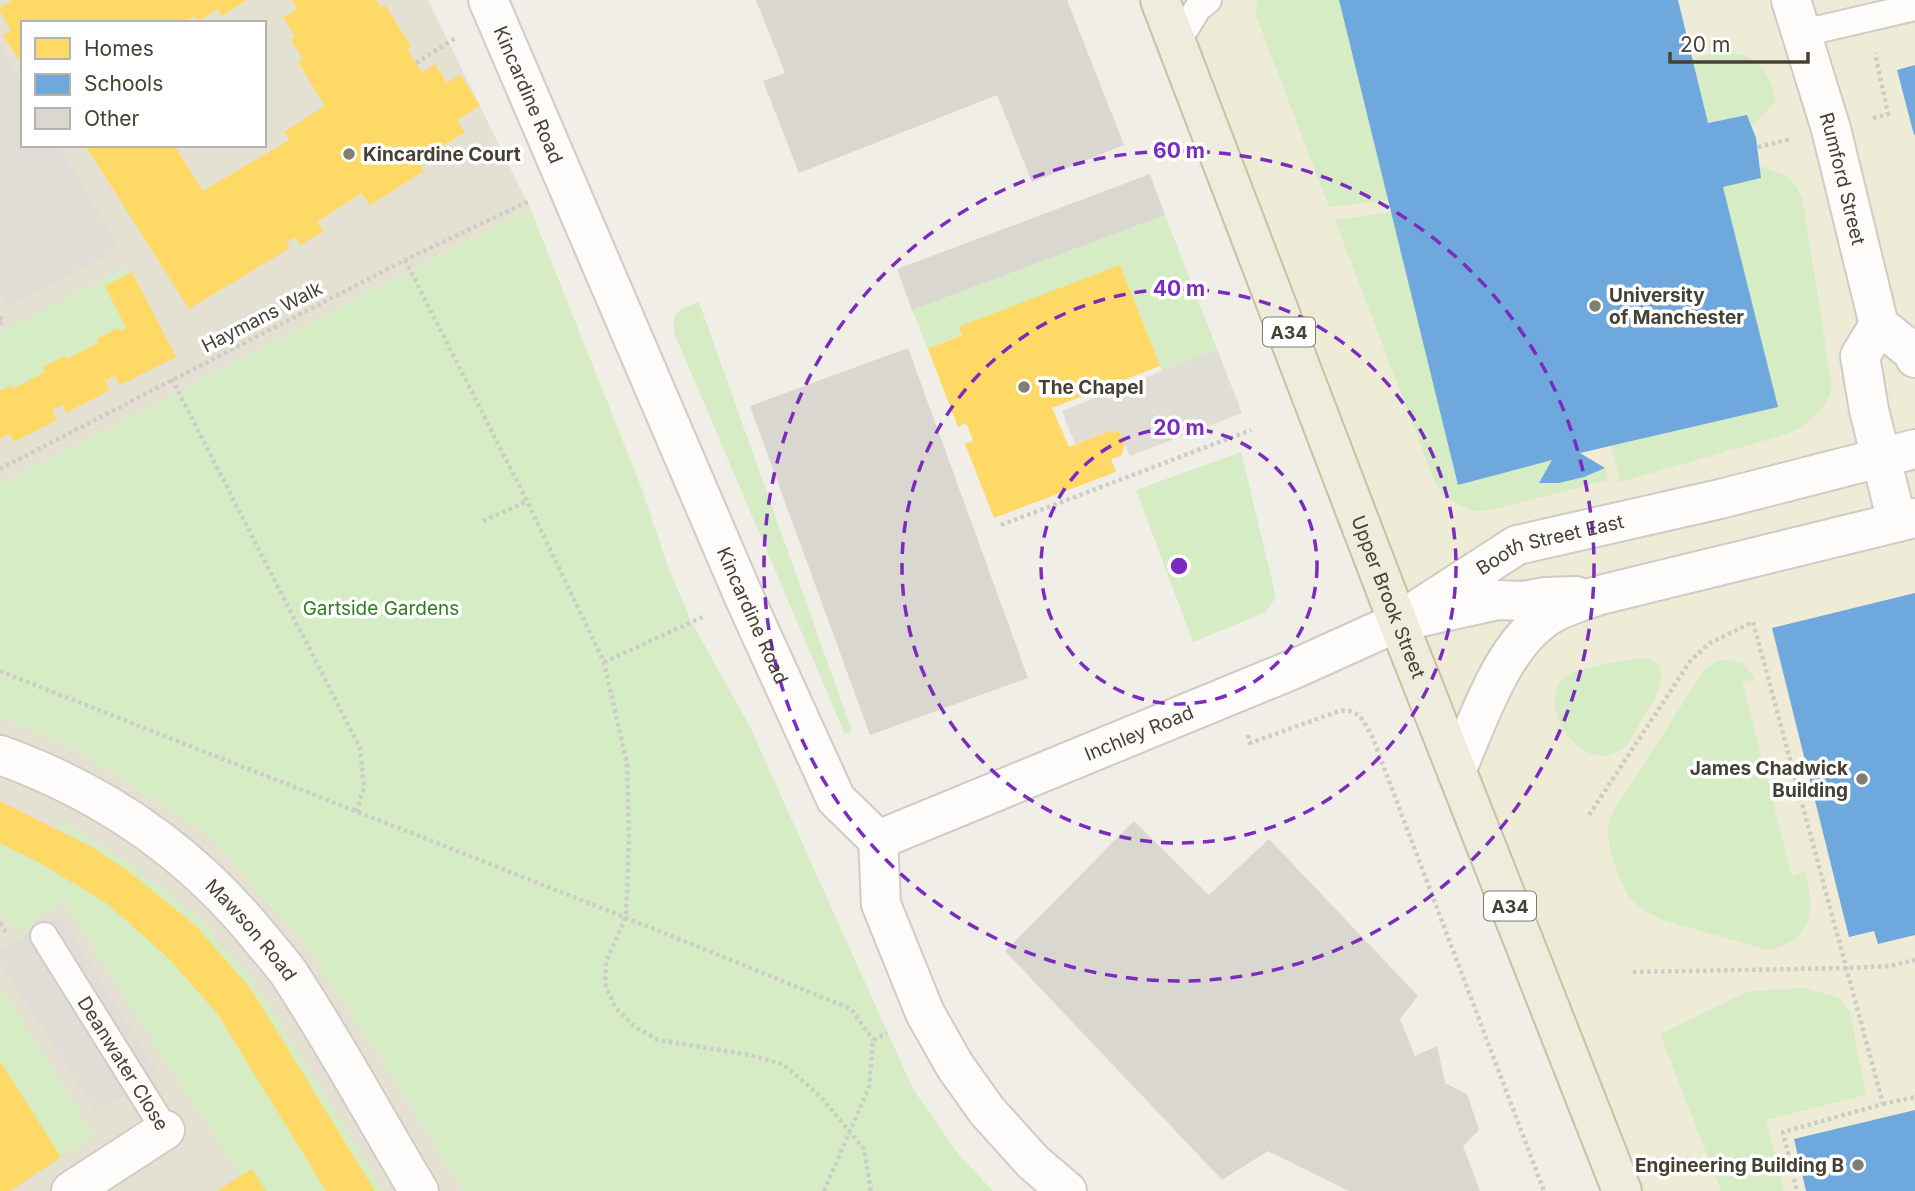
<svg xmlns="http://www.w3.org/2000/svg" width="1915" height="1191" font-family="Inter,sans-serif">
  <rect width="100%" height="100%" fill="#f0eee6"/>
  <path fill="#e4e1d3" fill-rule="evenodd" d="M0,0h428l102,208 -530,277zM23,23h241v122h-241z
    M0,716l79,35 129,84 93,104 82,122 80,130h-463z"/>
  <path fill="#eeecd7" d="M1159,0h756v1191h-295z"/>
  <path fill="#d6ecc4" d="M1258,0h81l49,200 -59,7 -74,-194z
    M1729,52c33,6 38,17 47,49l-24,25 -5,-11 -39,8 -15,-63 7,-4z
    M1760,166c25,9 33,8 43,35l29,186c-7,24 -20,34 -42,46l-170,49 -9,-36 166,-39 -54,-220 38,-9z
    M530,208l110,276 27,80 24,57 59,106 163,362 46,66 34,36h-530l-80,-130 -82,-122 -93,-104 -129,-84 -79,-35v-231z
    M1391,212l161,248 -12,23c24,0 43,-5 65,-15l3,12 -116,30 -20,1 -29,-15 -8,-13 -100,-263z
    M1165,215l52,134 -55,22 -42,-106 -192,84 -16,-39z
    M128,266l4,6 -27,15 21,41 -6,3 -2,-3 -21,11 1,4 -31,16 -3,-3 -21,11 2,5 -32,17 -1,-3 -12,5v-58z
    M699,302l153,429 -7,3 -171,-401c-2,-23 5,-24 25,-31z
    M1241,452l35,145 -10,15 -73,30 -57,-152z
    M1648,658l11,7c7,22 -5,34 -16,53 -6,10 -11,24 -21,31 -42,30 -93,-50 -53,-75 11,-7 65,-15 79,-16z
    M1725,659l18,4 12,16 -13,3 50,194 13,-5c10,40 9,70 -38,79l-107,-31c-10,-6 -21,-11 -28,-19 -12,-13 -28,-61 -23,-78 1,-5 5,-11 7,-15l89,-138 10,-7z
    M62,819l69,45 70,56 54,64 90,143 37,64h-7l-124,-202 -55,-63 -69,-56 -70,-42z
    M0,843l38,19 67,40 61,54 51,57 109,178h-60l-26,-15 -177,-275 -48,33 -15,-22z
    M0,986l95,150 -34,21 -61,-96z
    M1805,988l34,10 11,14 16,83 -100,25 18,71h-63l-61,-157 89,-43z"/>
  <path fill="#dfddd6" d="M0,46l23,38v61h36l61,103 -113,60 -7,-12z
    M1217,349l25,64 -112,43 -10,-23 -8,-3 -37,14 -13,-33z
    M59,914l99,159 -61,40 -97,-150v-12z"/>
  <path fill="#ffd966" d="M12,0h235l-25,16 -4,-7 -20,12 -4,-5 -11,7h-160v43l-20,-30 8,-6 -11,-18v-4z
    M291,0h85l5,8 4,-3 26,41 -4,3 15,24 13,-9 12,19 13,-9 20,32 -23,14 8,12 -47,30 6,9 -54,34 -8,-12 -45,29 7,9 -24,14 -5,-8 -9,6 4,5 -101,61 -104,-164h89l29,46 86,-51 -5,-8 41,-26 -27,-44 5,-3 -12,-19 4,-3 -12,-20 14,-8z
    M1120,265l40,101 -108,42 17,39 43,-17 8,3 5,11 -4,12 -10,3 5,13 -122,46 -29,-74 8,-4 -7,-17 -8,4 -30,-78 34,-14 -4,-8z
    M132,272l44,85 -56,28 -5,-9 -10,5 5,9 -44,23 -3,-8 -11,5 5,10 -43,22 -5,-8 -9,5v-48l12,-6 1,4 32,-17 -2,-5 22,-11 2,3 31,-16 -2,-4 22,-11 2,3 6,-3 -21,-42z
    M0,801l90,45 37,24 69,56 55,63 124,202h-49l-109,-178 -51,-57 -61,-54 -67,-40 -38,-19z
    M0,1061l61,96 -51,34h-10z
    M252,1169l14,22h-49l23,-15z"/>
  <path fill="#6fa8dc" d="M1339,0h339l30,123 39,-8 9,23 5,40 -38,9 55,220 -198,46 25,15 -21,9 -25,6h-20l13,-23 -94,25z
    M1915,65v69l-1,1 -17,-65z
    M1915,593v342l-37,9 -4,-13 -25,6 -77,-309z
    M1915,1110v81h-109l-12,-52z"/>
  <path fill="#d9d7cf" d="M756,0h311l57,145 -92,37 -35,-87 -198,78 -36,-92 22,-8z
    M1150,174l15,41 -253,95 -15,-41z
    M908,348l120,330 -158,57 -120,-329z
    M1134,821l75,74 60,-56 149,157 -18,23 15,37 22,-10 8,37 22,11 12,36 -16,16 17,45h-131l-81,-40 -46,29 -217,-229z"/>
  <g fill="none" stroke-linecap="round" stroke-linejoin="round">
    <g stroke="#ceccc4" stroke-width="30">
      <g id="service">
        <path d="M1803,33l112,-26"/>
        <path d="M1177,42l21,-34 10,-8"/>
        <path id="s1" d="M44,936l121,194"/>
      </g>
    </g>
    <g stroke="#ceccc4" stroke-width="42">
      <g id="minor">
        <path id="s2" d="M488,0l256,597 92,202 42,41 3,64 44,109 30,53 32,45 46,51 34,29"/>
        <path id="s3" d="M1791,0l40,129 48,196 35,28 1,5"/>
        <path d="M1879,325l-19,31 9,54 28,112"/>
        <path id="s4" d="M0,755c103,37 192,98 261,184 9,11 19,22 27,33 47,71 87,146 131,219"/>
        <path id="s5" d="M878,840l416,-171 104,-47"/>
        <path d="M71,1191l94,-61"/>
      </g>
    </g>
    <g stroke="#ceccc4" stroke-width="42">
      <g id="tertiary">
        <path d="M1421,617l77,-17 25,1 22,-4 31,-1"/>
        <path id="s6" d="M1398,622l119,-77 203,-46 195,-50"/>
        <path d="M1457,769c22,-50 47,-131 98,-157 14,-7 30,-12 45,-17l315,-77"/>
      </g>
    </g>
    <g stroke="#cac1a0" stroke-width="42">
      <g id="trunk">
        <path id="s7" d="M1160,0l238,622 224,569"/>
      </g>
    </g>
    <path stroke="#ceccc6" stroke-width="4.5" stroke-dasharray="3.5 3.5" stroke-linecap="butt" d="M416,63l41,-26
      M1873,118l15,-4 -13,-61
      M1758,147l32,-8
      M405,260l122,241 77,161 23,102 2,74 -3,78 -20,46 -1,21 10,24 20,20 23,13 91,15 34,9 38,33 43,52 7,42
      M0,317l3,5 -3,2
      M172,379l188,369 4,40 -8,24
      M0,469l405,-209 124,-59
      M483,521l44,-20
      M1001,525l250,-95
      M604,662l101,-46
      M0,671c284,113 569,222 851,338l22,31
      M1248,735l2,8 89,-32c19,-3 24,9 33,25l172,455
      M1589,815l102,-155 19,-17 43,-21 130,482 -100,28 14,59
      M0,923l7,11
      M1633,972l215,-4 42,-2 25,-6
      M1883,1104l32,-7
      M824,1191l45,-104 4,-47 14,-7"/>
    <use href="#service" stroke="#fdfcfb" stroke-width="26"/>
    <use href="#minor" stroke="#fdfcfb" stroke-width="38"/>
    <use href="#tertiary" stroke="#fdfcfb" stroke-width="38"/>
    <use href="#trunk" stroke="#eeecdc" stroke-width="38"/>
  </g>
  <g fill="none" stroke="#7b2cbf" stroke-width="3.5" stroke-dasharray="12 9">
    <circle cx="1179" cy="566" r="138"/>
    <circle cx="1179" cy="566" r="277"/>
    <circle cx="1179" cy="566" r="415"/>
  </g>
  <g fill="#817e72" stroke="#fff" stroke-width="2.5">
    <circle cx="349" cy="154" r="7"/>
    <circle cx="1595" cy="306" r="7"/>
    <circle cx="1024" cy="387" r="7"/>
    <circle cx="1862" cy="779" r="7"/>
    <circle cx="1858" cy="1165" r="7"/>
  </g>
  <g text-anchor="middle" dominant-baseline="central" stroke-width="7" stroke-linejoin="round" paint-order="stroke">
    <g fill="#fff" stroke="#7d7a70" stroke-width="2">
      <rect x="1263" y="317.5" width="52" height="29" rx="5"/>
      <rect x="1484" y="891.5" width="52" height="29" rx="5"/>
    </g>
    <g font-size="18" font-weight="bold" fill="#454133">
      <text x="1289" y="332">A34</text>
      <text x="1510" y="906">A34</text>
    </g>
    <g font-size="19" fill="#454133" stroke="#fff">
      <text stroke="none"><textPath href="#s2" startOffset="103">Kincardine Road</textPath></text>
      <text stroke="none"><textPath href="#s3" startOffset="186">Rumford Street</textPath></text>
      <text transform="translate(262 317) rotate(-27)">Haymans Walk</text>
      <text stroke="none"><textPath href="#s6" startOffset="173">Booth Street East</textPath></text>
      <text stroke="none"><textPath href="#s7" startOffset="639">Upper Brook Street</textPath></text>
      <text stroke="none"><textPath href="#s2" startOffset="670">Kincardine Road</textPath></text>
      <text stroke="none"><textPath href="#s5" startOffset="282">Inchley Road</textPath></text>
      <text stroke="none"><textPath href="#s4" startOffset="310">Mawson Road</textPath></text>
      <text stroke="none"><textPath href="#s1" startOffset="150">Deanwater Close</textPath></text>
    </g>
    <g font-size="19" font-weight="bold" fill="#454133" stroke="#fff" text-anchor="start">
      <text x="363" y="154">Kincardine Court</text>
      <text x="1609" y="295">University<tspan x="1609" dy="22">of Manchester</tspan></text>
      <text x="1038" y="387">The Chapel</text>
      <text x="1848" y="768" text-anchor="end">James Chadwick<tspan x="1848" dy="22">Building</tspan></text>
      <text x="1844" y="1165" text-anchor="end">Engineering Building B</text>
    </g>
    <g font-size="19" fill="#347b22" stroke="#fff">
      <text x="381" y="608">Gartside Gardens</text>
    </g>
  </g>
  <circle cx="1179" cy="566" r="10" fill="#7b2cbf" stroke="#fff" stroke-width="3.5"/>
  <g font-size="21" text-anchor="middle" font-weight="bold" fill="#7b2cbf" stroke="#fff" stroke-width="7" stroke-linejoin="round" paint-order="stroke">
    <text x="1179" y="158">60 m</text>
    <text x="1179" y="296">40 m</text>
    <text x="1179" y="435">20 m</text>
  </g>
  <rect x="21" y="21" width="245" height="126" fill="#ffffff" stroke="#b5b3ad" stroke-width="2"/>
  <rect x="35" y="38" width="35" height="21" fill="#ffd966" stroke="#b5b3ad" stroke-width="2"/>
  <text x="84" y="56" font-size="21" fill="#454133">Homes</text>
  <rect x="35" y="74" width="35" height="21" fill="#6fa8dc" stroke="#b5b3ad" stroke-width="2"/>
  <text x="84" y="91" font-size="21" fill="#454133">Schools</text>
  <rect x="35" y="108" width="35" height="21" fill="#d9d7cf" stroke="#b5b3ad" stroke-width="2"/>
  <text x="84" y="126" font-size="21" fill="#454133">Other</text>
  <path d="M1670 52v10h138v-10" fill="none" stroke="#454133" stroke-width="3.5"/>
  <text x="1680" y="52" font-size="21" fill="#454133" stroke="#ffffff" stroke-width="5" paint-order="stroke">20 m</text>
</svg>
